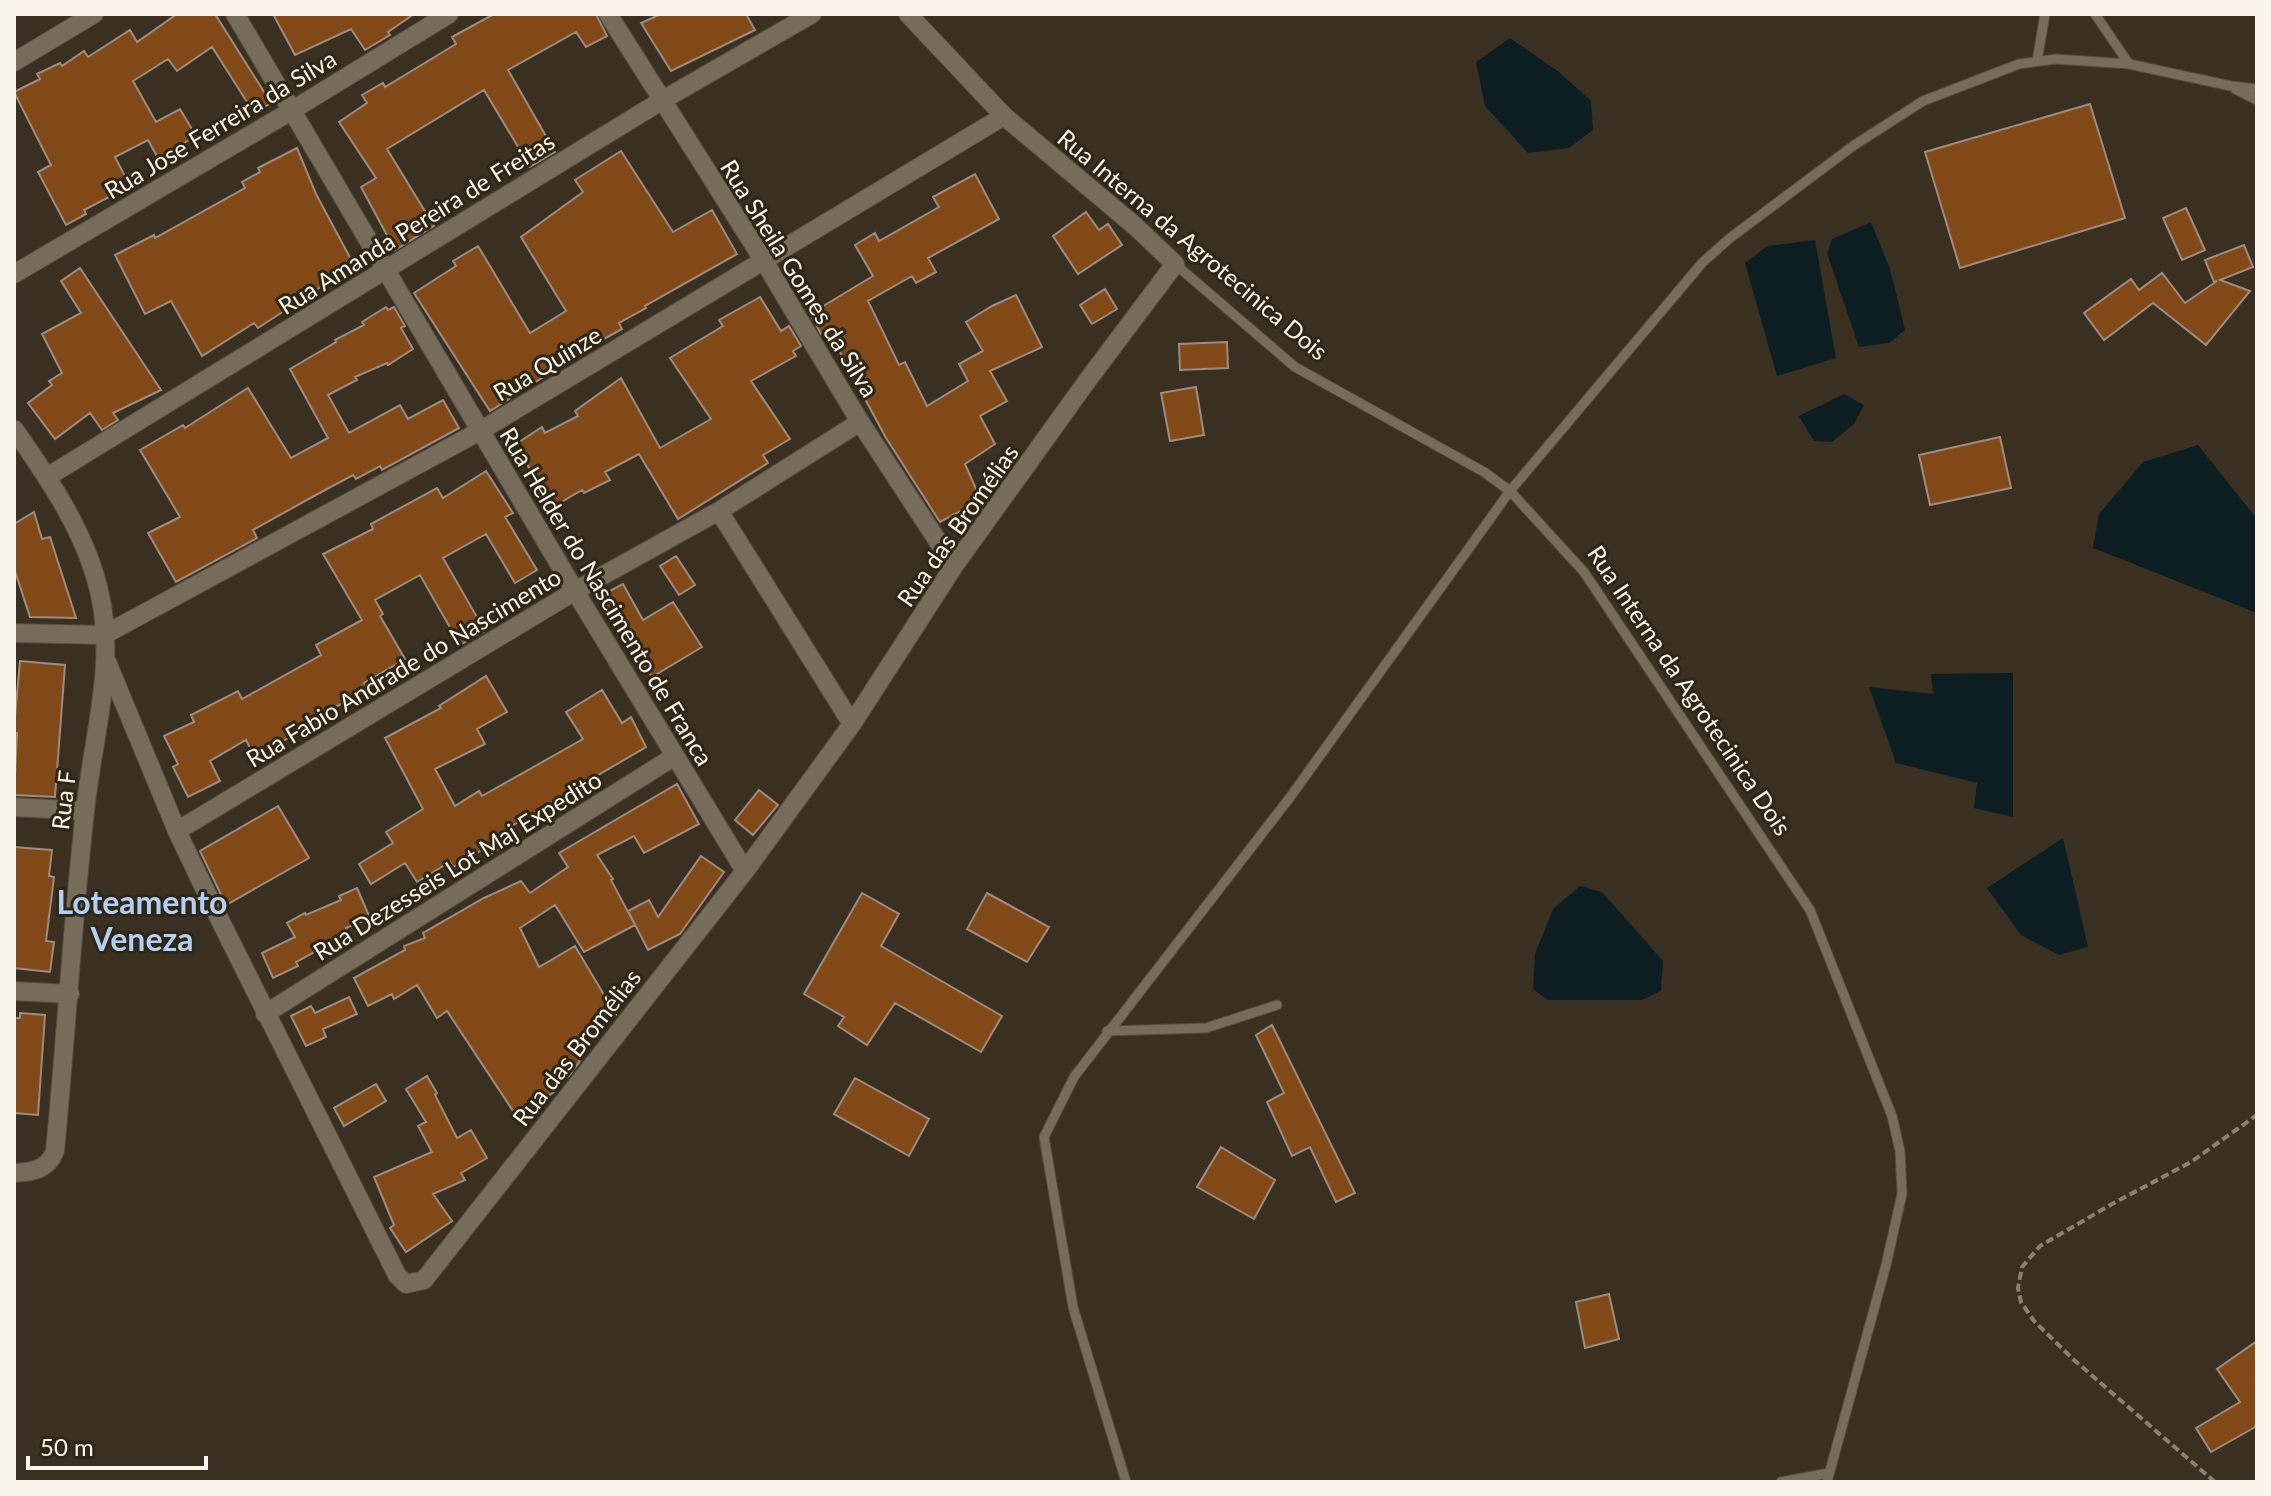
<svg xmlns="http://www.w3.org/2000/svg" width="2271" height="1496" font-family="Lato,sans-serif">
  <rect width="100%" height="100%" fill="#393021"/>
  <path fill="#0d1e23" d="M1510,38l49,34 32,29 2,29 -24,18 -41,5 -43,-47 -9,-44z
    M1871,222l19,47 15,61 -16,13 -30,4 -32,-94 5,-14z
    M1815,240l21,118 -59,18 -32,-113 22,-17z
    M1844,394l20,11 -10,19 -22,18 -18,-1 -15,-25z
    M2198,445l59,74v94l-164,-65 6,-34 44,-52z
    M2013,673v144l-39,-9 3,-25 -81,-20 -27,-76 64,7 -2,-20z
    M2063,838l25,109 -29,8 -38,-20 -34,-47z
    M1580,886l22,6 61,69 -2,30 -19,9h-94l-15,-11 2,-35 18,-45z"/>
  <path fill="#824918" stroke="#9d8b7f" stroke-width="2" d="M177,14h38l56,89 -17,10 -42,-66 -35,24 -9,-12 -35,22 23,41 24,-13 16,27 -38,22 -10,-18 -33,17 15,29 -46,24 2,4 -20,11 -28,-53 13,-7 -37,-73 26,-13 -3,-5 23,-11 2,3 22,-15 4,6 42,-27 7,12z
    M273,14h141l-26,18 2,3 -25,15 -14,-21 -56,26z
    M494,14h102l11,22 -21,11 -10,-15 -68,38 47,82 -25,15 -46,-77 -97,59 47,77 -39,24 -34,-63 15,-9 -37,-56 28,-19 -5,-8 21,-12 2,4 71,-43 -4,-7z
    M661,14h85l9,16 -84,41 -30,-48z
    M2090,104l35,114 -165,50 -35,-116z
    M297,148l19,46 38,71 -96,63 -4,-5 -52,33 -31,-55 -26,13 -30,-59 39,-20 1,3 90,-50 -3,-6 18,-10 -2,-4z
    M621,151l52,81 39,-22 25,44 -92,52 1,2 -27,15 3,6 -73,40 2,3 -61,39 -76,-118 42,-27 -3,-5 25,-15 52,87 36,-22 -45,-74 62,-45 -8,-12z
    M975,174l24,45 -71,39 8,14 -20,11 -4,-7 -44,25 31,64 6,-3 22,44 41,-25 -9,-17 24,-13 -17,-29 26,-16 24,-11 26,52 -52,24 17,30 -27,15 15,28 -30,20 16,36 -41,22 -54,-84 -58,-108 -7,4 -11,-20 63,-38 -18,-31 20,-12 4,8 60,-34 -6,-10z
    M2186,208l19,42 -23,10 -19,-42z
    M1086,212l13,18 9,-6 14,21 -44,29 -25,-38z
    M2244,245l9,22 -33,13 30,11 -44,54 -53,-42 -49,37 -20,-27 47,-34 8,11 23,-17 23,30 32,-22 -3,1 -9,-22z
    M80,268l81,122 -48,23 5,7 -16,10 -12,-17 -35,26 -27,-36 24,-18 -3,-4 13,-8 -20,-39 39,-21 -20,-32z
    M1105,289l12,20 -25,15 -12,-19z
    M760,297l21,34 8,-5 12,20 -8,5 3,5 -45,25 39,58 -27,16 5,8 -90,56 -39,-65 -34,18 5,8 -26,13 -2,-3 -31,18 -35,-64 26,-17 3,6 33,-17 -3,-5 46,-33 39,70 51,-29 -41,-61 53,-32 -4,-6z
    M386,307l2,3 6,-3 11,19 -4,2 12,21 -25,16 -1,-2 -32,14 2,3 -29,15 21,38 51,-28 8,14 35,-19 16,28 -77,42 -2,-4 -24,13 -3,-4 -39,21 -61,34 4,8 -81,44 -28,-49 32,-16 -40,-67 43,-25 2,3 63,-40 43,70 37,-20 -38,-69 46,-27 -1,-2 29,-15 -2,-3z
    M1227,342l1,26 -48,2 -1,-26z
    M1196,387l8,48 -34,6 -9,-48z
    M2000,437l11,51 -81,17 -11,-50z
    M486,471l27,42 -8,4 32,53 -22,13 -29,-49 -43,24 42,73 -25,14 -40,-70 -45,25 8,14 -3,2 25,43 -41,24 4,7 -50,26 2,4 -44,25 -22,11 -8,-16 -36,21 10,20 -32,16 -15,-30 5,-3 -14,-28 30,-14 -3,-7 47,-24 4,8 79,-44 -5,-10 46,-25 -39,-66 50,-25 -2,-5 66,-36 6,10z
    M34,512l8,27 8,-2 26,81 -46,-1 -16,-49v-44z
    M676,556l19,29 -16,10 -19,-29z
    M623,584l20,36 30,-18 29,45 -50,30 -52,-81z
    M20,661l45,4 -10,132 -41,-2 3,-62h-3v-6z
    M486,676l21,36 -30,17 8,15 -50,25 20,37 24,-15 3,5 101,-57 -17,-27 36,-22 20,33 9,-6 15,30 -143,84 7,11 -24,15 -4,-7 -29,17 -3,-5 -33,20 -12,-19 -34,21 -12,-20 34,-21 -7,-11 37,-23 -38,-71 56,-30 -2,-2z
    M677,784l22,40 -55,29 -10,-17 -37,19 16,24 -2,1 24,45 -51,27 -29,-47 -35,23 19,39 36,-21 41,69 -48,28 12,18 -11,15 -18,12 3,4 -37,25 -70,-106 -10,7 -20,-33 -23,14 -2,-5 -24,12 -14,-28 51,-28 -1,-4 21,-8 -2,-5 61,-35 37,-17 9,12 38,-26 -9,-14z
    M759,790l19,15 -25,30 -18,-15z
    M278,806l31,52 -83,47 -26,-54z
    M14,847l38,3 -3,26 5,1 -8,64 8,1 -4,30 -36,-4z
    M701,856l23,16 -44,62 -32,16 -20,-39 21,-11 9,17z
    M357,888l13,30 -24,10 2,5 -26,11 2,3 -28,15 2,4 -25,12 -11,-25 33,-16 -8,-14 18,-10 1,2 35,-15 -2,-4z
    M862,893l37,21 -18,32 121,70 -21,36 -86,-49 -28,42 -29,-19 6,-9 -40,-23z
    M987,893l62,34 -22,35 -60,-33z
    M349,997l8,17 -34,15 3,8 -20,9 -15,-30 20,-10 4,7z
    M20,1013l25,2 -7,100 -24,-2v-95h6z
    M1272,1025l83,168 -19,9 -26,-55 -18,9 -25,-54 17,-9 -28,-58z
    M427,1076l10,17 -2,2 22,43 14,-8 16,28 -26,15 4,7 -32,14 19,27 -46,31 -16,-24 4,-3 -20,-48 58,-25 -14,-26 8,-4 -20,-33z
    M855,1078l74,41 -20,37 -75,-42z
    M376,1084l10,17 -42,25 -10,-18z
    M1221,1147l54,33 -21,39 -57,-32z
    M1609,1294l10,45 -34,9 -9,-46z
    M2257,1341v85l-46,26 -15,-24 44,-26 -23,-33z"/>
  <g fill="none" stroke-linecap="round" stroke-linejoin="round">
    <g stroke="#544d3f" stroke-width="11">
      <path id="service" d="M2095,14l34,50
        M2037,61l8,-47
        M2235,89l22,11
        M1175,264l120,103 189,105 26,19 74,81 226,338 82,206 8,35 2,43 -16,71 -59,217
        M1107,1031l99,-3 71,-23
        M1126,1482l-53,-175 -29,-170 30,-60 217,-281 219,-305 192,-228 28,-25 123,-92 70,-45 96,-37 37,-5 73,5 102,22 26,3
        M1781,1482l48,-9"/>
    </g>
    <g stroke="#544d3f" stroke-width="20">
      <path id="minor" d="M235,14l340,577 170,280
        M608,14l156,247 96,161 94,144
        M14,62l80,-48
        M14,274l277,-163 158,-97
        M14,429c35,50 73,105 86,166 16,73 -8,145 -15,217 -13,113 -19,226 -30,339 -7,19 -23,21 -41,22
        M47,477l614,-376 151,-87
        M719,511l133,213
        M14,633l90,2 376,-204 524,-315
        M107,662l70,169 32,67 188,377 9,9 18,-4 321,-409 107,-147 102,-158 133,-185 88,-117 -40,-38 -131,-110 -96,-102
        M14,807l71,4
        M177,831l398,-240 144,-80 141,-89
        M14,991l56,3
        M265,1014l410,-258"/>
    </g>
    <path stroke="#878073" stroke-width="4" stroke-dasharray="8 4" stroke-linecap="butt" d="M2215,1482l-141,-122 -40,-39 -13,-19 -3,-14 4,-21 18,-21 72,-42 79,-42 66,-47"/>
    <use href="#service" stroke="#766c5b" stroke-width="9"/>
    <use href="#minor" stroke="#766c5b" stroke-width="18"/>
  </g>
  <g text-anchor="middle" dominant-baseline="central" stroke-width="6" stroke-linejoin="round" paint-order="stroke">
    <g font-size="24" fill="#faf4ea" stroke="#2e2617">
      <text transform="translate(220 124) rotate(-31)">Rua Jose Ferreira da Silva</text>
      <text transform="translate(416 223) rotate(-32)">Rua Amanda Pereira de Freitas</text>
      <text transform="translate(1193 244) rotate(40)">Rua Interna da Agrotecinica Dois</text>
      <text transform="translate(800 278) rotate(58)">Rua Sheila Gomes da Silva</text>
      <text transform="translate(547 363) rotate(-31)">Rua Quinze</text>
      <text transform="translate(957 525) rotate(-55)">Rua das Bromélias</text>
      <text transform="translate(607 596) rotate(59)">Rua Helder do Nascimento de Franca</text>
      <text transform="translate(403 667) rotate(-31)">Rua Fabio Andrade do Nascimento</text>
      <text transform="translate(1690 690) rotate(56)">Rua Interna da Agrotecinica Dois</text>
      <text transform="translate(63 800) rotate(-83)">Rua F</text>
      <text transform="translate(457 865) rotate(-32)">Rua Dezesseis Lot Maj Expedito</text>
      <text transform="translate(576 1047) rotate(-52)">Rua das Bromélias</text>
    </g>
    <g font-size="32" font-weight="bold" fill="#b2d0f4" stroke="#2e2617">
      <text x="142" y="901">Loteamento<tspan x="142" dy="37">Veneza</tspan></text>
    </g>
  </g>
  <rect width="2271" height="1496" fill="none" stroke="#faf4ea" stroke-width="32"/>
  <path d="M28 1456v12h178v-12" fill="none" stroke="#faf4ea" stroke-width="4"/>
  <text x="40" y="1456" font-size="24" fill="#faf4ea" stroke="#2e2617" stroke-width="6" paint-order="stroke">50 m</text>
</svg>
